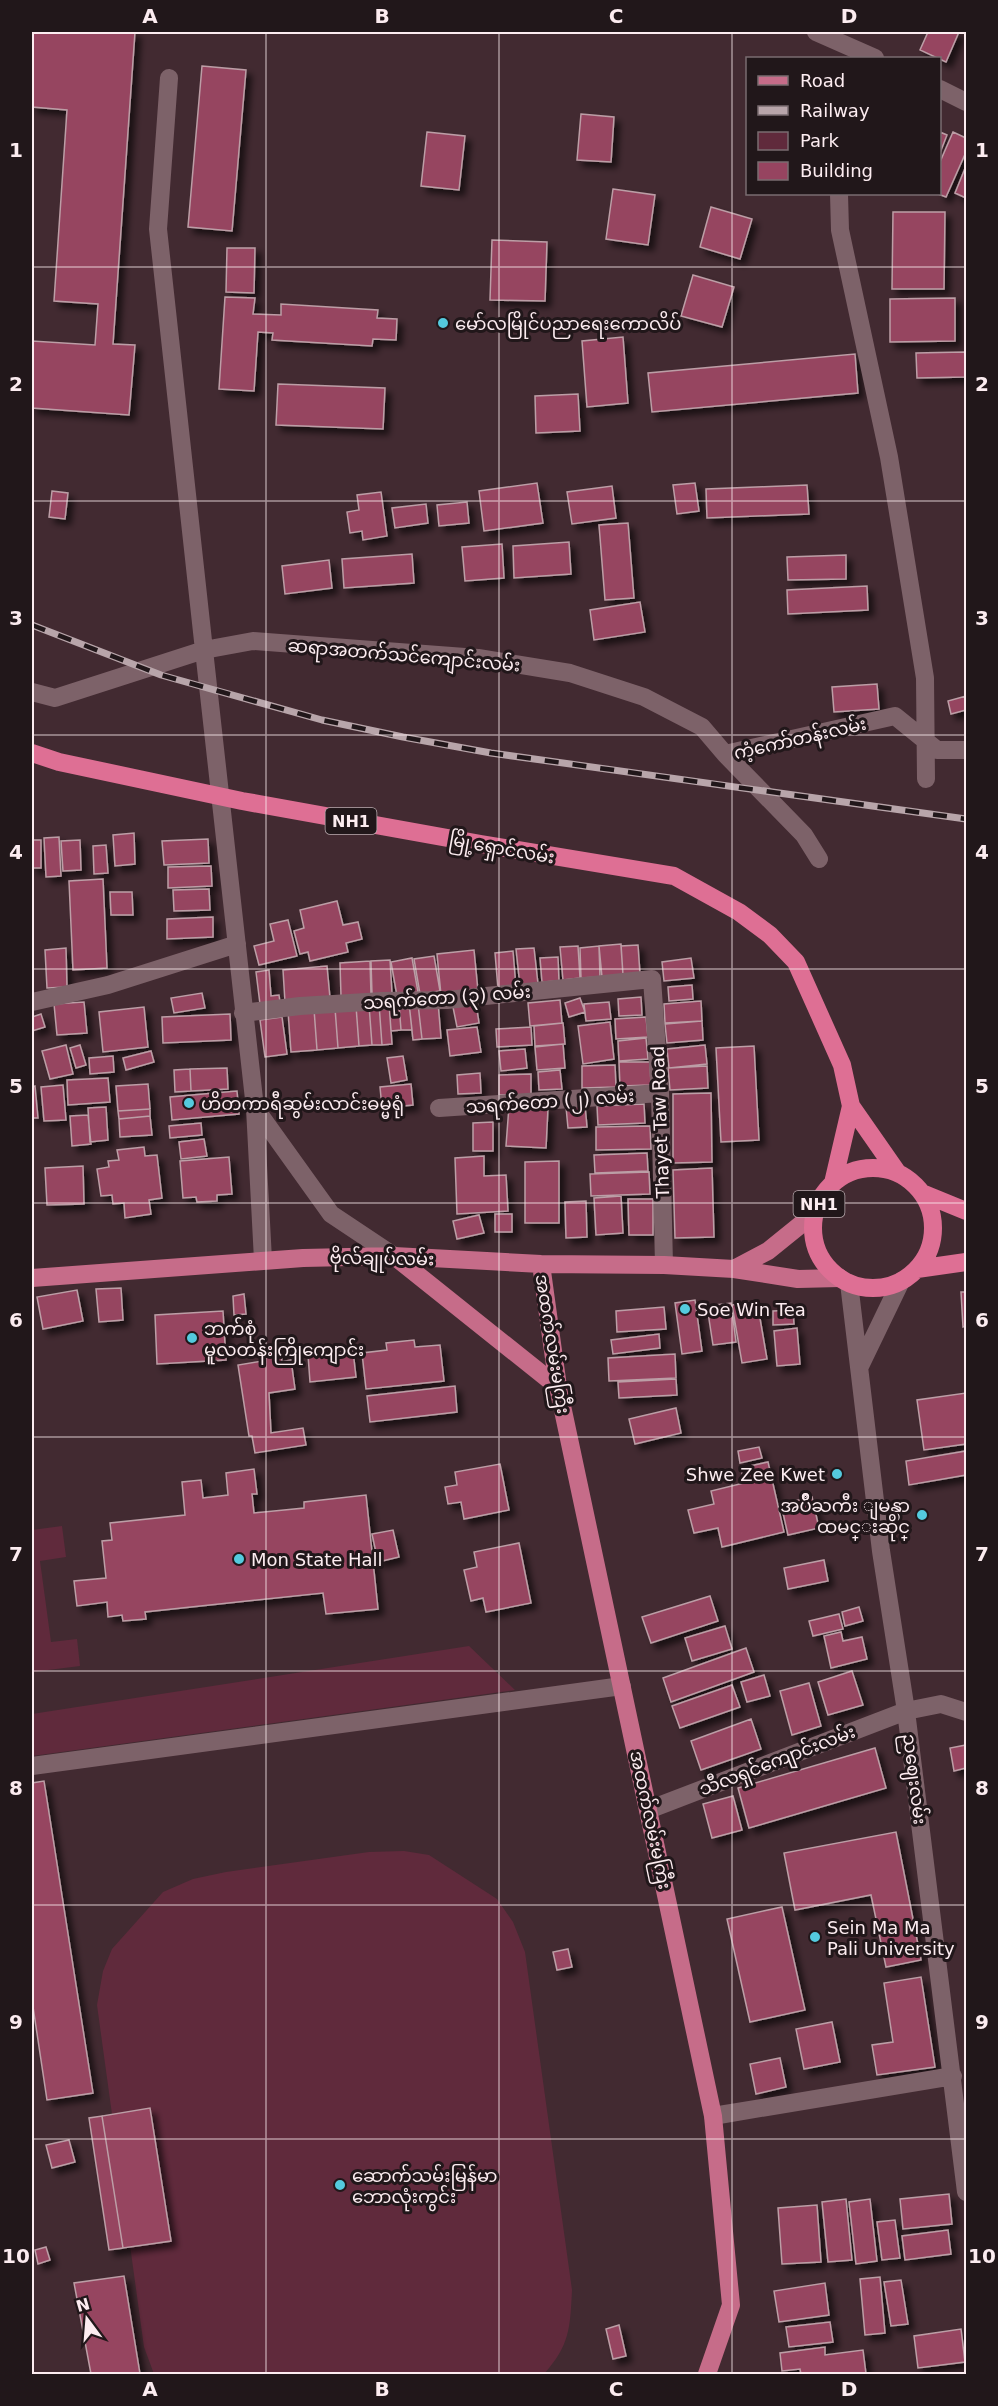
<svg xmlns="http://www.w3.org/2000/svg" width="998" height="2406" font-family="'DejaVu Sans','Noto Sans Myanmar',sans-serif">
  <defs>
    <filter id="shadow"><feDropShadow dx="5.5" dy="5.5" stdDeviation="3" flood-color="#0009"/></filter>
  </defs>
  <rect width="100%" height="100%" fill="#422a31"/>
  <path fill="#602a3c" d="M62,1526l4,31 -26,4 11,81 26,-3 3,27 -48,6v-142z
    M469,1646l46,44 -483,66v-42z
    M404,1851l25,4 68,44 16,23 12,30 47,338c-2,38 -2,55 -28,84h-390l-10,-27 -47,-342 6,-34 9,-22 51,-57 30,-13 33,-7 143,-20z"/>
  <path fill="#964460" stroke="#bc9ea6" stroke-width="1.5" filter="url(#shadow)" d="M32,32h103l-22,312 22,1 -6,70 -97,-7v-67l63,4 3,-41 -44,-3 13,-191 -35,-3z
    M928,32h31l-13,30 -26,-12z
    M202,66l44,4 -14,161 -44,-4z
    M581,114l33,3 -3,45 -34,-2z
    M427,132l38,4 -6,54 -38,-4z
    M940,132l7,3 -7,18z
    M953,132l13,6v14l-20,45 -8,-3h2v-32z
    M966,166v32l-11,-5z
    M613,189l42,6 -7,50 -42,-6z
    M711,207l41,12 -12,40 -40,-12z
    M893,212h52l-1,77h-52z
    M492,240l55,2 -2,59 -55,-1z
    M227,248h28l-1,45 -28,-1z
    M693,275l41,12 -12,40 -41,-11z
    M225,297l30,1 -2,16 28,1v-11l97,6 -1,8 20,1 -1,21 -23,-1 -1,7 -100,-6 1,-7 -15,-1 -4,59 -35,-2z
    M955,298v43l-65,1v-43z
    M623,337l5,66 -41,4 -5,-66z
    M965,352v25l-48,1 -1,-25z
    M855,354l3,39 -206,19 -4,-39z
    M278,384l107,4 -2,41 -107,-4z
    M578,394l2,37 -44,2 -1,-37z
    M537,483l6,40 -59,8 -5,-40z
    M695,483l4,28 -22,3 -4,-29z
    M807,485l2,29 -102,4 -1,-29z
    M612,486l4,32 -44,6 -5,-32z
    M52,491l16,2 -3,26 -16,-2z
    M381,492l6,44 -24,4 -1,-9 -12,2 -3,-21 12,-2 -2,-15z
    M467,502l2,21 -30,3 -2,-21z
    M426,504l2,19 -33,5 -3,-20z
    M628,523l6,75 -29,2 -6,-75z
    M569,542l2,32 -57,4 -1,-32z
    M502,544l2,34 -39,3 -3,-34z
    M412,554l2,29 -70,5 -2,-29z
    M846,555v24l-58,1 -1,-23z
    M329,560l3,28 -47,6 -3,-28z
    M867,586l1,24 -80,4 -1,-24z
    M640,602l5,30 -51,8 -4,-30z
    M877,684l2,25 -45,3 -2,-25z
    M966,696v14l-15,4 -3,-13z
    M134,833l1,31 -20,2 -2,-31z
    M59,837l2,39 -15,1 -2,-39z
    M208,839l1,24 -45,2 -2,-24z
    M32,840h9v28h-9z
    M80,840l1,30 -18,1 -2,-30z
    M106,845l2,28 -14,1 -1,-28z
    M211,866l1,20 -44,2v-21z
    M103,879l4,89 -34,2 -4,-89z
    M209,889l1,21 -36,1 -1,-21z
    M110,892h22l1,23h-22z
    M337,901l6,24 15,-3 4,17 -16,4 2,9 -38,9 -2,-9 -8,2 -6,-23 10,-3 -4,-18z
    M213,917v20l-46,2v-20z
    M288,920l9,36 -38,9 -5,-19 20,-5 -4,-17z
    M621,944l2,31 -21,2 -3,-31z
    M638,945l2,29 -17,1 -2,-29z
    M578,946l2,32 -17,2 -3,-33z
    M599,946l1,31 -19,1 -1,-30z
    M66,948l1,39 -20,1 -2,-38z
    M534,948l4,36 -18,2 -4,-37z
    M474,950l4,41 -37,4 -4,-41z
    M513,951l3,36 -18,2 -3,-36z
    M434,956l6,35 -20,3 -6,-35z
    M558,957l1,24 -17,1 -2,-24z
    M412,958l6,34 -21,4 -6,-34z
    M691,958l3,20 -30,3 -2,-19z
    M390,960l2,33 -20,1 -1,-33z
    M370,961l1,34 -30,1 -1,-33z
    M327,966l3,32 -45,4 -2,-32z
    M269,970l2,26 8,-1 1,7 -20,2 -4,-32z
    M692,985l1,14 -24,2 -1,-14z
    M202,993l3,15 -31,5 -3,-15z
    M641,997l1,18 -23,1 -1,-17z
    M580,998l5,14 -16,5 -4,-14z
    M560,1000l2,23 -32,3 -2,-23z
    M701,1001l1,20 -37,2 -1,-19z
    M84,1002l3,31 -30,2 -3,-31z
    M438,1002l3,36 -19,1 -4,-35z
    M609,1002l2,17 -25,2 -2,-17z
    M389,1003l3,41 -10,1 -3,-41z
    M389,1003l10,1 2,26 -10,1z
    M409,1003l3,27h-11l-2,-26z
    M409,1003l9,1 4,35 -9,1z
    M476,1003l3,20 -22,4 -4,-20z
    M379,1004l3,41h-10l-3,-40z
    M369,1005l3,40 -13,1 -3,-40z
    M356,1006l3,40 -21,2 -3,-40z
    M144,1007l4,40 -45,5 -4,-40z
    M335,1008l3,40 -21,2 -3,-41z
    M314,1009l3,41 -26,2 -3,-41z
    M41,1014l4,13 -13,4v-14z
    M230,1014l1,26 -68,3 -1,-26z
    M282,1017l5,37 -22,3 -5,-37z
    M646,1017l2,20 -32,2 -1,-20z
    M702,1021l1,19 -36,3 -2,-19z
    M610,1022l4,37 -31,5 -5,-38z
    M563,1023l2,21 -30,2 -1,-20z
    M477,1027l4,25 -31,4 -3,-26z
    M531,1027l1,18 -35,2 -1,-18z
    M646,1038l2,21 -29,2 -1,-20z
    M563,1044l2,24 -28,2 -2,-23z
    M66,1045l7,29 -23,5 -8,-28z
    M80,1045l6,20 -10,3 -6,-20z
    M705,1045l2,19 -38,4 -2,-19z
    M754,1046l5,94 -38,2 -5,-94z
    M525,1049l2,19 -26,3 -2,-20z
    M151,1051l3,11 -28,8 -3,-12z
    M113,1056l1,16 -24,2 -1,-16z
    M403,1056l4,24 -16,3 -4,-25z
    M619,1062h31l1,23 -31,1z
    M615,1065l1,22 -34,1v-22z
    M707,1066l1,22 -38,2 -2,-22z
    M227,1068l1,21 -37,2 -1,-22z
    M190,1069l1,22 -16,1 -1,-22z
    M560,1070l2,19 -23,1 -1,-18z
    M480,1073l1,20 -23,1 -1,-19z
    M531,1074v21h-32v-20z
    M108,1078l2,24 -42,3 -1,-25z
    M148,1084l2,25 -32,2 -2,-25z
    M411,1084l2,21 -31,3 -2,-21z
    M63,1085l3,35 -22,1 -3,-34z
    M35,1086l3,32h-6v-31z
    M237,1091l2,23 -67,6 -2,-23z
    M711,1093l1,69 -39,1v-69z
    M644,1104l1,19 -47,2 -1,-19z
    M585,1105l2,22 -19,1 -2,-21z
    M509,1106l39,2 -2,40 -40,-2z
    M106,1107l2,33 -18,2 -2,-34z
    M150,1109v7l-31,3 -1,-8z
    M88,1115l3,29 -19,2 -2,-30z
    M150,1116l2,19 -32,2 -1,-18z
    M493,1122v29h-20v-28z
    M201,1123l1,12 -32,3 -1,-12z
    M650,1126l1,23 -55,1v-23z
    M204,1139l3,17 -26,3 -2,-17z
    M144,1147l1,9 12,-1 5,43 -13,2 2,14 -26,4 -1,-15 -11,1 -1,-9 -11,1 -4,-27 12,-2 -1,-6 11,-1 -2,-10z
    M647,1153l1,18 -53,2 -1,-18z
    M484,1156v20l22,-1 2,36 -51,3 -2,-56z
    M229,1157l3,37 -15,1v6l-20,1 -1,-5 -13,1 -3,-37z
    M559,1161v62h-34v-61z
    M83,1166l1,38 -37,1 -2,-37z
    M712,1168l2,69 -39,1 -2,-68z
    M649,1172l1,22 -59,2 -1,-22z
    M621,1196l2,37 -27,2 -2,-37z
    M628,1199h25v36h-24z
    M586,1201l1,36 -21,1 -1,-36z
    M495,1214h17v18h-17z
    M479,1215l5,18 -27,6 -4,-18z
    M121,1288l2,32 -24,2 -3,-33z
    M77,1290l6,31 -40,8 -6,-32z
    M961,1292h5v34l-3,1z
    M244,1294l2,20 -12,1 -1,-19z
    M695,1300l7,51 -20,3 -7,-51z
    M757,1301l10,58 -25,4 -10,-58z
    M731,1303l5,39 -23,3 -6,-39z
    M664,1307l2,22 -49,3 -1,-21z
    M793,1310l1,14 -21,1v-14z
    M223,1311l3,49 -69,4 -2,-49z
    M797,1328l3,36 -23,2 -3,-35z
    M659,1334l1,14 -47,6 -2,-14z
    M414,1340l1,7 25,-2 4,36 -78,8 -4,-36 25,-3 -1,-7z
    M280,1345l2,17 9,-2 4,29 -26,4 2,40 32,-5 3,17 -51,8 -3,-17h-3l-11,-71 25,-4 -2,-13z
    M353,1351l3,26 -46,5 -2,-27z
    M675,1354l1,24 -67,3 -1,-23z
    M676,1379l1,16 -58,3 -1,-16z
    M455,1386l2,26 -87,10 -3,-26z
    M966,1393v51l-42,6 -7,-50z
    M676,1408l5,25 -46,11 -6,-25z
    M759,1447l3,11 -22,5 -2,-12z
    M966,1451v24l-57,10 -3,-24z
    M768,1462l16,70 -62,15 -4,-19 -24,5 -6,-23 26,-6 -3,-13 33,-8 -3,-15z
    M500,1464l9,46 -45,9 -3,-17 -13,2 -3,-17 12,-2 -2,-13z
    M254,1469l3,25h-5l2,19 50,-5v-6l62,-7 12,114 -52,5 -3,-21 -178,19 1,7 -23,2 -1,-6 -14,2 -1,-15 -30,4 -3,-25 32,-3 -4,-37 10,-1 -2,-17 75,-8 -3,-33 19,-2 2,18 25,-3 -2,-22z
    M812,1497l7,31 -31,7 -7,-31z
    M393,1530l6,27 -21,5 -6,-28z
    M519,1543l12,60 -45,9 -3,-14 -12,3 -7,-31 13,-3 -3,-15z
    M824,1560l4,21 -40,8 -4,-21z
    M710,1596l8,25 -67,22 -9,-26z
    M859,1607l4,14 -18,5 -3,-14z
    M839,1614l4,15 -30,7 -4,-15z
    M725,1626l7,23 -40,12 -7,-23z
    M841,1632l2,9 19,-4 5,22 -36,9 -7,-32z
    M746,1648l8,24 -83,30 -8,-24z
    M852,1671l11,34 -35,10 -10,-33z
    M764,1675l6,21 -23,6 -6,-20z
    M809,1683l12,43 -29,9 -12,-44z
    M732,1685l8,22 -60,21 -8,-22z
    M751,1719l10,30 -60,21 -10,-29z
    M966,1745v23l-12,3 -4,-23z
    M875,1748l11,40 -137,40 -11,-40z
    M44,1781l49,312 -46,7 -15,-100v-217z
    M733,1796l9,34 -30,8 -9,-34z
    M896,1832l25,128 -35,7 -15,-72 -76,15 -11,-57z
    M782,1907l23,103 -55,12 -23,-103z
    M568,1949l4,18 -15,3 -4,-18z
    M921,1977l14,90 -58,8 -5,-30 21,-3 -9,-59z
    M832,2022l8,40 -36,7 -8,-40z
    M780,2058l6,29 -30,7 -6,-30z
    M150,2108l21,133 -48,7 -21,-132z
    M102,2116l21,132 -14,2 -20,-132z
    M69,2140l6,22 -23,6 -6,-23z
    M949,2194l3,30 -49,5 -3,-30z
    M846,2199l6,61 -24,2 -6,-60z
    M870,2199l7,62 -21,3 -7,-62z
    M817,2205l4,57 -39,2 -4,-56z
    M895,2220l5,38 -18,2 -5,-38z
    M948,2230l3,24 -46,6 -3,-24z
    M46,2247l4,13 -12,4 -3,-14z
    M124,2276l16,98h-49l-17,-91z
    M880,2277l5,56 -20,2 -5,-56z
    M901,2280l7,44 -17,2 -7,-44z
    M825,2283l4,32 -50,7 -5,-31z
    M830,2322l3,20 -44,5 -3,-20z
    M619,2325l7,31 -13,3 -7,-30z
    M961,2329l4,33 -47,6 -4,-32z
    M825,2347v8l38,-5 3,24h-65l-1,-5 -18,2 -2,-18z"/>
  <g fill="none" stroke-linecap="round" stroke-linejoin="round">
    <path stroke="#7d6269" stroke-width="18" d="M816,32l59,26
      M940,89l26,13
      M839,194l1,36 49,227 36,221 1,101
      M32,692l23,6 149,-48 -46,-421 11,-151
      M819,859l-15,-24 -79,-81 170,-38 42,34h29
      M32,1002l76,-17 129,-41
      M243,1013l57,-7 83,-5 64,-1 205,-21 8,114 4,172
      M255,1108l8,152
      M439,1108l221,-15
      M394,1256l-63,-42 -76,-106 -51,-458 49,-9 225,17 92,15 74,24 58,30 23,27
      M849,1283l32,268 25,160 60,481
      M860,1366l41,-85
      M32,1766l590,-80
      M648,1810l258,-99 35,-7 25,8
      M713,2116l240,-40"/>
    <path stroke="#c66c89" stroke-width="18" d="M394,1256l164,131
      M541,1264l17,123 155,729 18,189 -24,69
      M734,1269l34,-18 47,-38
      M32,1278l271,-20 91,-2 147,8 123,1 70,4 64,10 42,-1"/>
    <path stroke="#de6f94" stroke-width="18" d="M32,753l27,9 183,39 239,43 193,32 65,36 31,23 26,27 46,103 9,41 46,66
      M813 1228a60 60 0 1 1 120 0a60 60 0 1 1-120 0Z
      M833,1183l18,-77
      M922,1193l44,18
      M917,1269l49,-7"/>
    <g stroke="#b8a5aa" stroke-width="7">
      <path id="rail" d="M32,625l129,50 161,45 81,17 88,16 475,66"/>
    </g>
    <use href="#rail" stroke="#21171a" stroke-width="4.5" stroke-dasharray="14" stroke-linecap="butt"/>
  </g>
  <path fill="none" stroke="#fcecf0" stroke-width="1.5" stroke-opacity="0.55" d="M266,32v2342M499,32v2342M732,32v2342M32,267h934M32,501h934M32,735h934M32,969h934M32,1203h934M32,1437h934M32,1671h934M32,1905h934M32,2139h934"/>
  <g fill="#54cade" stroke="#21171a" stroke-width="2">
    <circle cx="443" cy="323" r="6"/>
    <circle cx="189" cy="1103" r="6"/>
    <circle cx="685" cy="1309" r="6"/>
    <circle cx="192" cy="1338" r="6"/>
    <circle cx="837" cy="1474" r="6"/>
    <circle cx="922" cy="1515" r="6"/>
    <circle cx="239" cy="1559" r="6"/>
    <circle cx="815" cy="1937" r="6"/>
    <circle cx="340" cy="2185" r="6"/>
  </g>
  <g text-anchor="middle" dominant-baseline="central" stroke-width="6" stroke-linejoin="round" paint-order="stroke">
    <g fill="#21171a" stroke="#baacb0" stroke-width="1.5">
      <rect x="325.5" y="808" width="51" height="26" rx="4.5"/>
      <rect x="793.5" y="1191" width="51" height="26" rx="4.5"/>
    </g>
    <g font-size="16" font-weight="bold" fill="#fcecf0">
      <text x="351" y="821">NH1</text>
      <text x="819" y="1204">NH1</text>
    </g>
    <g font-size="18" fill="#fcecf0" stroke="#21171a" text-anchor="start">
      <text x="455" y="323">မော်လမြိုင်ပညာရေးကောလိပ်</text>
      <text x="201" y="1103">ဟိတကာရီဆွမ်းလာင်းဓမ္မရုံ</text>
      <text x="697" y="1309">Soe Win Tea</text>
      <text x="204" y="1328">ဘက်စုံ<tspan x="204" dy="21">မူလတန်းကြိုကျောင်း</tspan></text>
      <text x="825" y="1474" text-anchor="end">Shwe Zee Kwet</text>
      <text x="910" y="1505" text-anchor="end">အပ်ိဳႀကီး ျမန္မာ<tspan x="910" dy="21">ထမင္းဆိုင္</tspan></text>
      <text x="251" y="1559">Mon State Hall</text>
      <text x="827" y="1927">Sein Ma Ma<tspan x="827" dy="21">Pali University</tspan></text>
      <text x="352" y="2175">ဆောက်သမ်းမြန်မာ<tspan x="352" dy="21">ဘောလုံးကွင်း</tspan></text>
    </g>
    <g font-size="18" fill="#fcecf0" stroke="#21171a">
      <text transform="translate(404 655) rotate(5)">ဆရာအတက်သင်ကျောင်းလမ်း</text>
      <text transform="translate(800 738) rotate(-13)">ကံ့ကော်တန်းလမ်း</text>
      <text transform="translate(502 848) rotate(10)">မြို့ရှောင်လမ်း</text>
      <text transform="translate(447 997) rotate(-4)">သရက်တော (၃) လမ်း</text>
      <text transform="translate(550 1101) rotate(-4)">သရက်တော (၂) လမ်း</text>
      <text transform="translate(660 1122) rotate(-92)">Thayet Taw Road</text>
      <text transform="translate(382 1258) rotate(1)">ဗိုလ်ချုပ်လမ်း</text>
      <text transform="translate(553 1344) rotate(81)">အထက်လမ်းမကြီး</text>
      <text transform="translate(777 1760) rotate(-21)">သီလရှင်ကျောင်းလမ်း</text>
      <text transform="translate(915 1779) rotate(83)">ညဈေးလမ်း</text>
      <text transform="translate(651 1820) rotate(78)">အထက်လမ်းမကြီး</text>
    </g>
  </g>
  <rect width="998" height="2406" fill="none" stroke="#21171a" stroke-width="66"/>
  <rect x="746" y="57" width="195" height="138" fill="#21171a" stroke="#796c70" stroke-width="1.5"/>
  <rect x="758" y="76" width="30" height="9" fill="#c66c89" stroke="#796c70" stroke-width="1.5"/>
  <text x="800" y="87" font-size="18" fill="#fcecf0">Road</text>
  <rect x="758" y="106" width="30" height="9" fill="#b8a5aa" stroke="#796c70" stroke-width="1.5"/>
  <text x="800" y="117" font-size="18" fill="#fcecf0">Railway</text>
  <rect x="758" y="132" width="30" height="18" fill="#602a3c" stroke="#796c70" stroke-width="1.5"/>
  <text x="800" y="147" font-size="18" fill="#fcecf0">Park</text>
  <rect x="758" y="162" width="30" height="18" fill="#964460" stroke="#796c70" stroke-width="1.5"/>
  <text x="800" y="177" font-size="18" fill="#fcecf0">Building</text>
  <g transform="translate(87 2319) rotate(344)" stroke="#21171a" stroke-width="4.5" paint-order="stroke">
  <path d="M0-4.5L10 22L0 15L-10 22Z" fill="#fcecf0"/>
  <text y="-9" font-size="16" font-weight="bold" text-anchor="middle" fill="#fcecf0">N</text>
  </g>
  <rect x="33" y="33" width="932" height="2340" fill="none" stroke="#fcecf0" stroke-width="2"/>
  <g font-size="20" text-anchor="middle" font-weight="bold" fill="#fcecf0">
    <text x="150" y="23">A</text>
    <text x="382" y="23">B</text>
    <text x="616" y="23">C</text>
    <text x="849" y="23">D</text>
    <text x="16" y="157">1</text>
    <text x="982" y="157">1</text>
    <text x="16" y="391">2</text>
    <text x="982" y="391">2</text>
    <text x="16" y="625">3</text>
    <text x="982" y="625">3</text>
    <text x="16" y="859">4</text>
    <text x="982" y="859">4</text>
    <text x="16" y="1093">5</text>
    <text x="982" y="1093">5</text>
    <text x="16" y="1327">6</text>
    <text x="982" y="1327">6</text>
    <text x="16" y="1561">7</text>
    <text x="982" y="1561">7</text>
    <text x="16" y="1795">8</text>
    <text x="982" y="1795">8</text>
    <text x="16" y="2029">9</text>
    <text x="982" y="2029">9</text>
    <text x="16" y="2263">10</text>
    <text x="982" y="2263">10</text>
    <text x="150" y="2396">A</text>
    <text x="382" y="2396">B</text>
    <text x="616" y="2396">C</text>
    <text x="849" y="2396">D</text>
  </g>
</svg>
